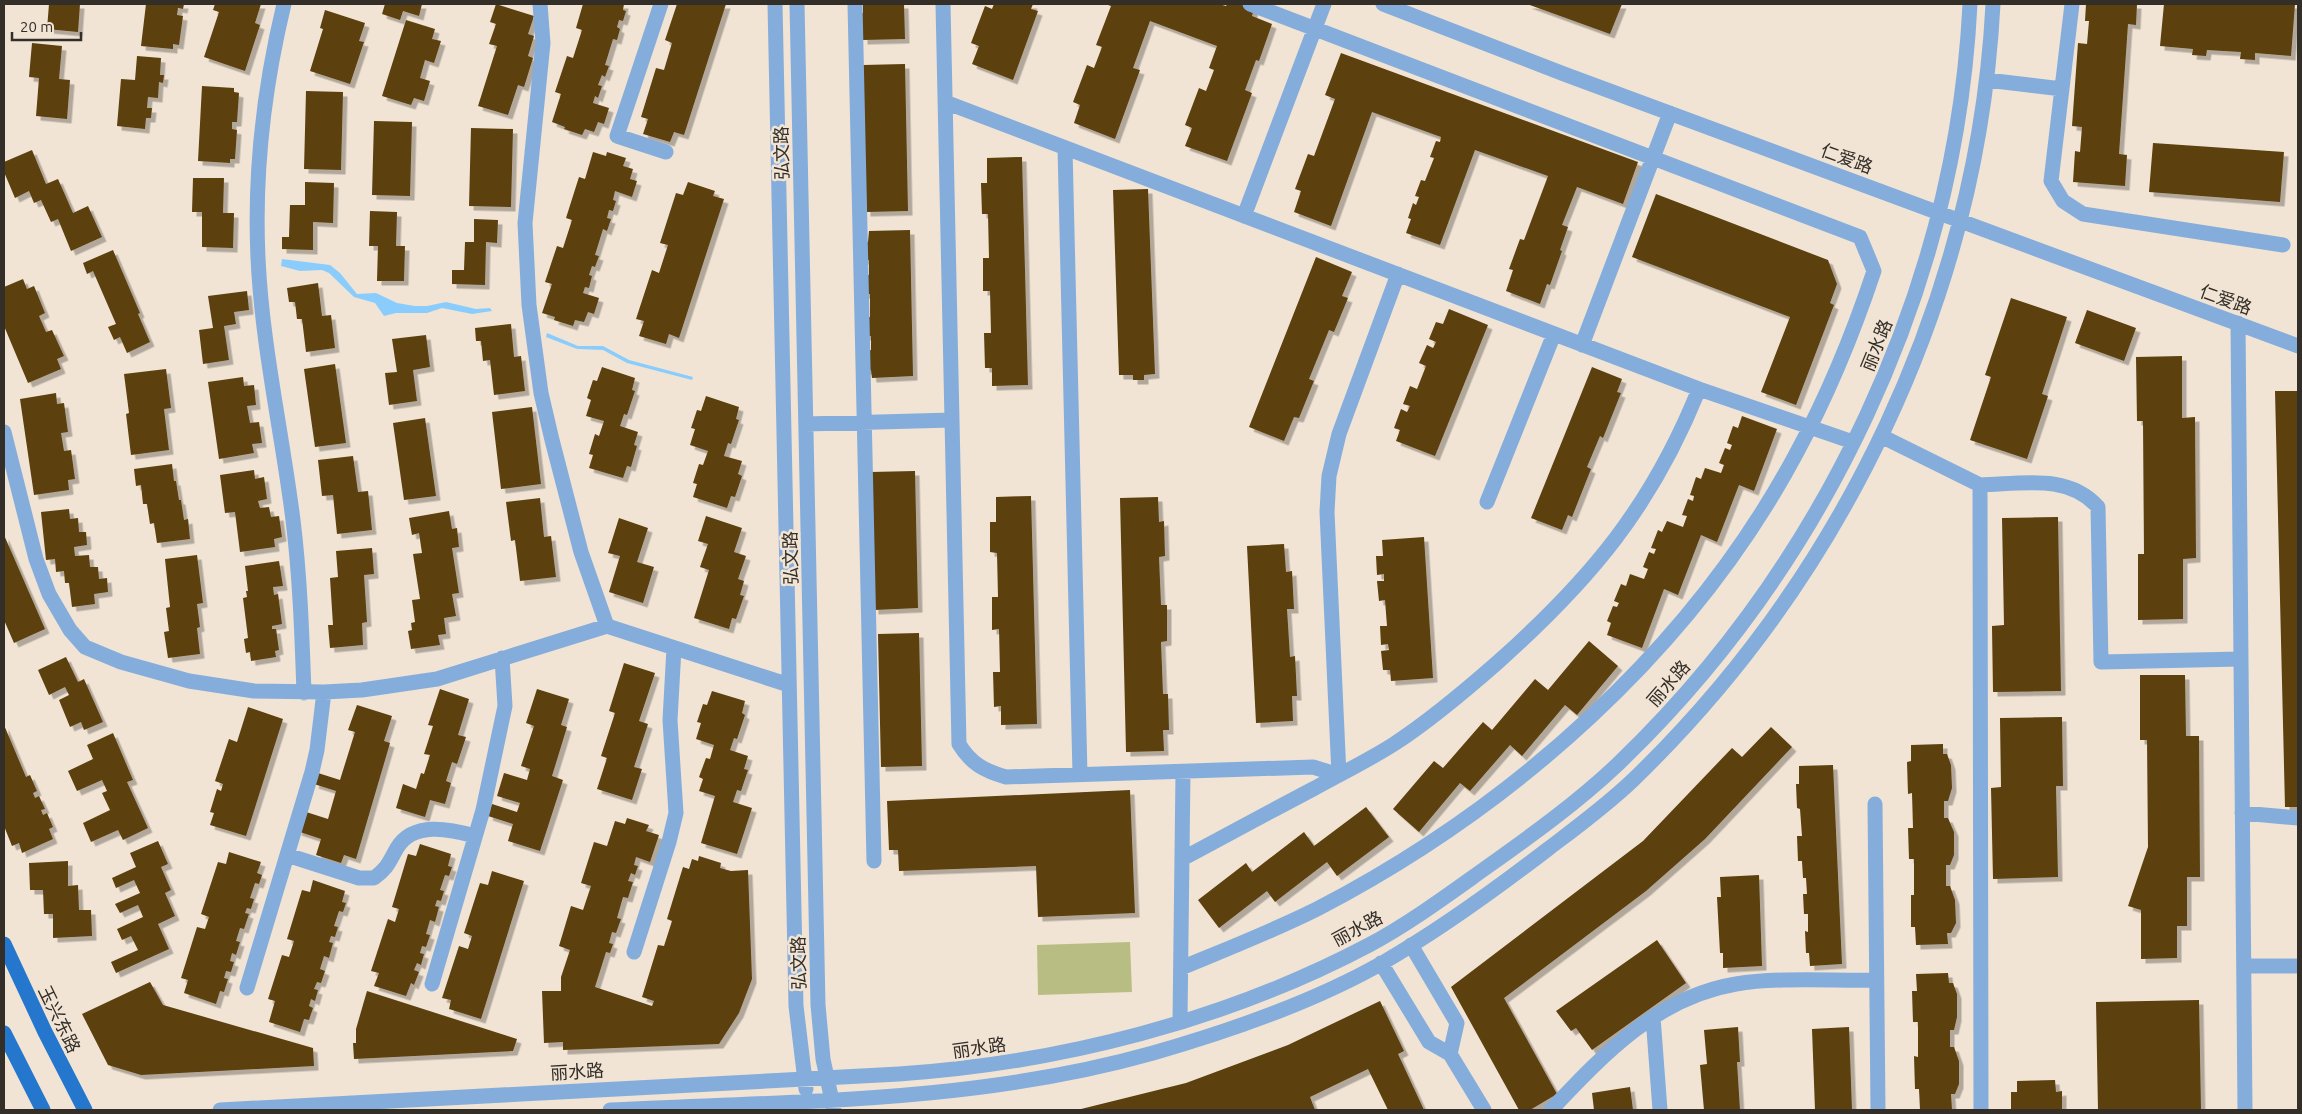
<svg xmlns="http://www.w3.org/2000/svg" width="2302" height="1114" font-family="Ubuntu,'Noto Sans SC',sans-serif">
  <defs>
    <filter id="shadow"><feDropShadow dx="4.5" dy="4.5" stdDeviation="0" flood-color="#0004"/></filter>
  </defs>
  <rect width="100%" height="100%" fill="#f1e4d4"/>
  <path fill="#b8be83" d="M1130,942l2,50 -94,3 -1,-50z"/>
  <path fill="#8acdfd" d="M282,259l48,6 10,8 17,21 19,-1 21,10 18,3h12l19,-4 30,7 14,-1 2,3 -20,3 -30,-6 -15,5h-31l-12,3 -9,-13 -21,-6 -25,-24 -7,-3 -22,1 -19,-5z
    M547,333l31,13h25l26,14 64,17 -1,3 -65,-17 -24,-13 -26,-1 -31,-12z"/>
  <path fill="#5b3f10" filter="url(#shadow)" d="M49,4h31l-2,28 -31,-3z
    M146,4h38l-1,5 -5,-1 -1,7 6,1 -4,29 -6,-1v5l-32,-3z
    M215,4h46l-6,19 5,2 -15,46 -41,-14 15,-45 -6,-2z
    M385,4h37l-3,12 -16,-5 -3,9 -18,-6z
    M496,4l38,12 -6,18 6,2 -6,20 5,2 -9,29 -6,-2 -10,30 -30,-9 19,-60 -8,-2 7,-20 -6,-2z
    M583,4h41l-1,6 3,1 -3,10 -4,-1 -2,7 3,2 -3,11 -4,-1 -8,26 4,1 -4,11 -3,-2 -4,10 4,1 -4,12 -3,-2 -2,7 16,5 -5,16 -6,-2 -4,10 -9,-3 -3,6 -18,-6 1,-2 -13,-5 9,-28 -6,-2 12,-36 6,2 9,-28 -6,-2z
    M677,4h49l-42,131 -10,-3 -4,10 -27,-8 5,-15 -7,-2 15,-49 8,2 8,-27 -7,-3z
    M863,4h41l1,35 -42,1v-7l-7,-20h7z
    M994,4h39l-2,5 7,2 -25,69 -41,-16 7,-18 -8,-3 14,-37 7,3z
    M1105,4h114l7,2 1,-2h13l14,5 -2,7 20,8 -13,37 -3,-1 -11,30 7,3 -25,68 -42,-15 7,-18 -7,-3 14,-37 7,3 8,-21 -5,-2 8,-22 -67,-25 -17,47 7,2 -25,69 -41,-16 6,-18 -7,-3 14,-37 7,3 8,-21 -6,-2 15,-39z
    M1527,4h95l-12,30z
    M2086,4h51l-1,21 -8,-1 -9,130 8,1 -2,31 -52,-4 2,-31 5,1 2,-25 -10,-1 6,-83 9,1 2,-23h-4z
    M2164,4h131l-4,52 -36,-3v7l-15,-1 1,-7 -34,-2 -1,6 -14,-1 1,-6 -33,-3z
    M325,10l40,13 -6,18 5,1 -14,42 -40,-13 13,-42 -3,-1z
    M406,20l29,9 -3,10 9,2 -7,22 -9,-3 -5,18 10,3 -6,20 -10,-3 -3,7 -29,-9z
    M32,43l30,3 -3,33 11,1 -3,39 -31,-3 3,-38 -10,-1z
    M1341,53l297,109 -15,42 -46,-17 -15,38 6,2 -8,23 2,1 -12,34 -3,-1 -7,20 -34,-13 7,-21 -4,-1 11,-30 4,1 24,-64 -73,-26 -35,95 -34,-12 5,-14 -3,-1 5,-15 3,2 3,-8 -4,-1 6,-16 4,1 9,-23 -4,-1 6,-16 4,1 1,-5 -69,-25 -41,114 -37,-14 7,-21 -6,-2 13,-35 6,2 21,-57 -10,-4z
    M137,56l24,2 -1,17h4l-1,8 -4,-1 -1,16 -10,-1 -1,11h5l-1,10h-5l-1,11 -28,-3 4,-47 14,1z
    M905,64l3,147 -42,1 -3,-147z
    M202,86l32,2v4l5,1 -2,29h-5v7l5,1 -2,29h-5v4l-32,-2z
    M306,91l37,1 -2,78 -37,-1z
    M374,121l38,1 -2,74 -38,-1z
    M471,128l42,1 -2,78 -42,-1z
    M2153,143l131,9 -4,50 -131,-10z
    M32,150l14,34 12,-5 15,34 15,-7 14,31 -31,14 -13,-32 -7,3 -10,-22 -7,3 -5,-12 -14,7 -11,-26v-10z
    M593,152l13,4 1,-4 19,6 -3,8 10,3 -3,10 7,2 -5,16 -17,-6 -2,9 3,1 -3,10 -4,-1 -2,8 4,1 -4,12 -4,-2 -8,26 4,1 -4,11 -3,-1 -3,9 3,1 -3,12 -4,-1 -2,6 16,5 -5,16 -6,-2 -4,10 -9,-2 -2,6 -19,-6 1,-3 -13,-4 10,-29 -7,-2 12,-36 6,2 9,-28 -6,-2 13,-41 6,2z
    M1022,157l6,228 -36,1v-18h-7l-1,-35h7l-1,-42h-7v-33h6l-1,-44h-6l-1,-31h6v-25z
    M193,178h31l-1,35h11l-1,35 -31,-1v-35h-10z
    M305,182l29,1 -1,40 -20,-1v28l-31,-1v-12h7l1,-32h15z
    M688,182l27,9 -2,5 11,3 -45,139 -10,-4 -3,10 -27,-8 5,-15 -8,-2 16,-49 7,3 9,-28 -8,-2 16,-50 7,2z
    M1148,189l7,185 -11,1v5h-11v-5h-14l-6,-185z
    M1656,194l172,66 9,24 -7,19 4,2 -38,100 -35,-13 29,-75 -158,-60z
    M370,211l27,1 -1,34h9l-1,35h-27l1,-35h-9z
    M474,219l24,1 -1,23 -11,-1 -1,43 -33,-1v-14h12l1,-28h9z
    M910,230l3,146 -41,2 -1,-8h-6v-19l6,-1v-14h-7v-19h6v-23h-7v-19h6v-15h-6l-1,-18h6l1,-11z
    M113,250l27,63 -2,1 12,28 -23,11 -7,-16 -6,3 -6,-13 8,-3 -23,-53 -6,3 -4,-11z
    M1316,257l36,15 -10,24 6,2 -14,34 -5,-2 -20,49 5,2 -15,37 -5,-1 -10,24 -35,-14z
    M23,279l4,10 7,-3 11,27 -6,3 7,16 6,-2 12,26 -7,3 4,10 -33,14 -24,-57v-39z
    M318,283l4,33 9,-1 4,33 -29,4 -4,-33h-5l-2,-17h-6l-2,-14z
    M247,291l2,19 -15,2 2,12 -12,2 5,34 -26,4 -4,-34 14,-2 -5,-32z
    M2011,298l56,19 -25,77 6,2 -21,63 -57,-19 21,-63 -6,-2z
    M1449,309l39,16 -53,131 -39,-15 4,-11 -6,-2 7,-19 6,3 3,-6 -7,-2 7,-18 7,3 9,-23 -7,-3 8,-18 6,3 3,-6 -7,-3 7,-17 7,2z
    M2087,310l49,18 -12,33 -49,-18z
    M511,324l3,33 7,-1 4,35 -31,4 -4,-35 -7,1 -2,-20h-5l-1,-13z
    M426,335l4,32 -17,3 4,31 -28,4 -4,-32 12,-1 -5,-33z
    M2182,356v62l13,-1 1,141 -13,1v60l-45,1v-66h6l-1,-133h-6l-1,-64z
    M335,364l11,79 -31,4 -11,-78z
    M602,367l33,11 -3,12 3,1 -8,24 -3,-1 -4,12 18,6 -4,13 3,1 -6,21 -4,-1 -4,12 -34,-10 4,-13 -4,-1 6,-20 4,2 5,-15 -18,-5 5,-16 -4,-2 6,-18 4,1z
    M1592,367l30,12 -5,13 4,1 -18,45 -3,-2 -13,31 4,2 -19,48 -4,-2 -6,15 -31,-12z
    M166,369l5,39 -7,1 5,41 -38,5 -5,-41 3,-1 -5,-39z
    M243,377l1,9 10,-1 2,20 -9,1 3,17 9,-1 3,21 -10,1 2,9 -35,6 -11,-77z
    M2275,391h23v416h-13z
    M56,393l1,11 7,-1 4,29 -7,1 3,18 7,-1 4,29 -7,1 1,10 -35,5 -14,-96z
    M706,396l33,11 -3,12 3,1 -8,24 -3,-1 -4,13 18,5 -4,13 4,2 -7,21 -4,-1 -4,12 -34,-11 4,-13 -4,-1 6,-19 4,1 5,-14 -18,-6 5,-16 -4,-1 6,-18 4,1z
    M532,407l9,77 -40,5 -9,-77z
    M1742,416l35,13 -23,62 -15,-6 -22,57 -16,-7 -23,60 -14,-6 -22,59 -35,-13 4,-12 -4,-2 6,-15 4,1 2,-4 -5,-2 7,-17 5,2 4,-12 14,5 4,-10 -5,-2 6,-15 5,2 2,-5 -5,-1 7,-18 4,2 5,-11 16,6 4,-11 -5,-1 6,-16 5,2 1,-5 -4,-1 6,-18 5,2 4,-11 16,5 3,-8 -5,-2 6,-15 5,2 2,-5 -5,-2 6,-17 5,2z
    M425,418l11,78 -32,4 -11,-77z
    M353,456l5,36 10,-1 4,39 -35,4 -4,-39 -11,1 -4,-36z
    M172,464l2,17h2l3,19h2l3,20 4,-1 2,20 -33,4 -3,-20 -4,1 -3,-20h-4l-2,-19 -5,1 -2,-17z
    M254,470l1,9 9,-2 3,22 -9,2 2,7 9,-1 2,10 8,-1 3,21 -8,2 1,8 -35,5 -5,-40 -10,1 -5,-38z
    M915,471l3,137 -44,2 -3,-138z
    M1031,496l6,228 -36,1v-19l-7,1 -1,-35h7l-1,-43 -7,1v-33h6l-1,-44 -7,-1v-30h6v-25z
    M1158,497l1,25 5,-1 1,35 -6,1 2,48h6v36l-6,1 2,52h5l1,36h-6l1,21 -38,1 -6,-254z
    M540,498l4,39 7,-1 5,41 -36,4 -5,-41 -4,1 -5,-39z
    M69,509l1,10 8,-1 1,14h7l1,13 -13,2 1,9 14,-1 1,12h8l1,12 8,-1 1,14 -14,2 1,10 -23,3 -3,-24h-4l-1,-12 -8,1 -1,-13 -9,1 -5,-48z
    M449,511l3,18 5,-1 2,19 -7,1 7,45 -7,1 4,22 -12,2 2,16 -8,1 2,10 -29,4 -3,-18 4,-1 -1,-7 4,-1 -3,-22 8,-1 -7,-45 9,-1 -3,-20 -7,2 -3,-17z
    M706,516l36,12 -8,24 12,4 -8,23 6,2 -4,14 4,1 -8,23 -4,-1 -3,11 -35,-11 15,-48 -9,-3 8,-23 -10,-3z
    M2058,517l3,174 -68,1 -1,-66 12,-1 -2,-107z
    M619,518l29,10 -11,34 17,5 -11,36 -34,-11 11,-36 -12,-3z
    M4,535l41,94 -31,14 -10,-23z
    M1424,537l9,141 -42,3 -1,-11h-7l-2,-19 8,-1 -1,-6 -7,1 -1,-19h7l-2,-26 -6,1 -2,-20h7v-7l-7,1 -1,-19h7l-1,-16z
    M1284,544l2,28 6,-1 2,38h-7l3,48 5,-1 2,40h-5l1,25 -37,2 -9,-177z
    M372,548l2,26 -10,1 3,47 -5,1 1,22 -33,3 -2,-23h5l-3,-47 8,-1 -2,-26z
    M197,555l6,48 -6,1 3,23 -3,1 3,26 -32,4 -4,-26 5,-1 -3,-23 4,-1 -5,-48z
    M279,561l4,25 -10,1 1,8 4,-1 4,30 -10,2v3h4l3,21 -4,1 1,6 -25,4 -1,-9 -4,1 -2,-14 4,-1 -5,-40 4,-1 -1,-6h2l-3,-25z
    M919,633l3,133 -41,1 -3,-133z
    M1589,641l29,25 -41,49 -12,-10 -43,51 -12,-11 -40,46 -10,-8 -41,49 -26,-23 41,-48 9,7 40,-46 9,8 43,-51 13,11z
    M66,657l12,25 6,-3 19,43 -19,8 -3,-8 -11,5 -11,-27 10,-5 -4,-8 -16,8 -11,-25z
    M624,663l31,10 -16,48 9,3 -14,43 8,2 -10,31 -35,-11 10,-31 -6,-2 14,-43 -6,-2z
    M2140,675h45l1,61h13l1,141h-13v49h-10v32l-36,1v-49l-13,-4 20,-59 -1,-107h-7z
    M440,689l29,10 -11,36 8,2 -9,27 -5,-2 -6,19 5,2 -6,21 -15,-4 -5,17 -29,-9 7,-24 13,5 5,-16 3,1 6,-19 -6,-1 9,-28 -5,-1z
    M537,689l32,10 -8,26 6,2 -15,49 11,4 -23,71 -32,-10 5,-17 -25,-8 4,-12 25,8 3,-9 -23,-7 7,-23 23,7 3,-11 -9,-3 13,-40 -8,-3z
    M712,691l33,10 -3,12 3,2 -8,24 -3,-1 -4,12 18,6 -4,13 4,1 -7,21 -4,-1 -4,12 19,6 -15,46 -36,-11 14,-47 -16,-5 4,-12 -4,-2 7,-19 4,1 4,-14 -18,-6 5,-16 -4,-1 6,-18 4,1z
    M357,705l35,11 -8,25 6,2 -34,116 -12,-4 -3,8 -25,-8 5,-16 -24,-8 6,-20 25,8 8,-28 -22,-7 4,-11 22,7 15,-48 -7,-2z
    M248,707l35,12 -37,117 -36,-11 4,-12 -4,-1 7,-23 4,2 2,-7 -8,-3 14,-42 8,3z
    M2062,717l1,69h-7l2,91 -65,2 -2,-91 10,-1 -1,-69z
    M4,725l22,52 4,-2 7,16 -4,2 2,5 4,-2 6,13 -4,1 2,5 4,-2 6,14 -4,2 4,10 -31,14 -3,-10 -7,3 -8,-20z
    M1771,727l21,20 -87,92 -59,52 -142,107 53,96 -27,16h-11l-68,-123 192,-146 89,-93 10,9z
    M113,733l20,47 -6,2 21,46 -25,12 -5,-10 -27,12 -8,-19 27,-13 -8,-17 5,-2 -5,-11 -25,11 -9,-20 25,-12 -6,-14z
    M1943,744v10h4l4,11 1,23 -4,13h-4v17h4l6,14v23l-4,10h-4v21h4l5,14 1,23 -5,10h-4l1,11 -32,1 -1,-18h-4v-32h3v-36h-5l-1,-31h5l-1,-35 -4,1 -1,-32 4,-1v-16z
    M1833,765l9,199 -32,2 -1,-13h-3l-1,-22 3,1v-18h-4l-1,-20h4l-1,-16h-3l-1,-17h-4l-1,-25h5l-2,-27 -3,-1 -1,-24h3v-18z
    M1130,790l5,123 -97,4 -2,-51 -137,5 -1,-21h-9l-2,-49z
    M1366,807l23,30 -52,39 -10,-14 -52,40 -8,-11 -48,37 -21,-28 48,-37 6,9 52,-40 10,14z
    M627,818l22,7 -3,6 13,4 -9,27 -14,-5 -2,8 4,1 -3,9 -4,-2 -3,8 5,1 -5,16 -5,-1 -6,21 4,1 -5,14 -4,-1 -3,11 4,1 -3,9 -4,-1 -11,35 57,19 2,-5 -12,-4 16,-52 6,1 8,-25 -5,-2 16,-52 6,2 3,-10 6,2 1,-5 22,7 -1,5 11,3 17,-1 4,109 -13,34 -20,31 -156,6v-8l-19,1 -2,-52h19v-14l9,-27 -11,-4 12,-40 12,4 8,-24 -10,-3 13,-41 13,4 8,-25 10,3z
    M158,841l10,23 -7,3 10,23 -6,3 10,23 -17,8 11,25 -53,24 -5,-11 27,-12 -7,-14 -9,4 -5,-11 26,-12 -5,-12 -18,8 -5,-9 25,-11 -6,-13 -18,8 -4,-10 24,-11 -6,-14z
    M420,844l31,10 -3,12 4,1 -3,9 -4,-1 -5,15 4,1 -3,10 -4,-1 -2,6 4,1 -4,15 -5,-2 -4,14 4,1 -4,12 -4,-1 -2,7 4,1 -3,11 -4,-2 -3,7 5,2 -5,13 -3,-2 -5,13 -32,-10 5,-13 -8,-2 17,-52 7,3 4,-13 -7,-2 16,-53 8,2z
    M229,852l32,10 -4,11 5,2 -3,9 -4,-1 -5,15 4,1 -3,10 -4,-1 -2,5 4,1 -5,15 -4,-1 -4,13 4,1 -4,13 -4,-2 -2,8 4,1 -3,10 -5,-1 -2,7 4,1 -4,13 -4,-1 -4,13 -32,-11 4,-13 -7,-2 16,-51 8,2 4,-12 -8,-3 17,-52 8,2z
    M68,861v25l10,-1 1,25h12l1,26 -39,2v-24h-9l-1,-24h-13l-1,-27z
    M492,871l32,10 -43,138 -32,-10 2,-9 -9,-2 17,-52 9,3 4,-13 -8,-3 16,-50 8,2z
    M1759,875l3,91 -39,2v-15h-3l-3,-56h4l-1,-20z
    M313,880l32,11 -3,11 4,1 -3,9 -4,-1 -5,15 4,1 -3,10 -4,-1 -2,6 4,1 -4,15 -5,-2 -4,13 5,2 -4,12 -4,-1 -3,7 4,1 -3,11 -4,-2 -2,7 4,2 -4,12 -5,-1 -4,13 -31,-10 6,-21 -7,-2 14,-44 7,2 5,-16 -7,-2 15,-49 8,2z
    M1657,940l29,43 -94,67 -16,-22 -5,3 -15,-20z
    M1948,973l1,10h4l4,11v23l-3,13h-4v17h4l5,14v23l-4,10h-4l1,16h-32l-1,-21h-4l-1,-33 4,1v-35h-5l-1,-31h5l-1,-17z
    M150,982l13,23 150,43 1,18 -173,9 -33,-10 -26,-51z
    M367,991l150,48 -4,12 -159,8 -1,-16h3v-14z
    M2199,1000l2,110h-103l-2,-108z
    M1380,1001l24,50 -6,3 26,56h-36l-20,-41 -58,28 5,13h-238l109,-27 102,-38z
    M1738,1027l2,35h-3l3,48h-36l-4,-45 7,-1 -3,-34z
    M1849,1027l3,83h-37l-3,-81z
    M2055,1080l1,12 6,-1v19h-51v-18h6v-11z
    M1630,1087l3,23h-39l-2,-17z"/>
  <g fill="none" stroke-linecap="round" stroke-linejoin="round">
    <path stroke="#85addc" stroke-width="15" d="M284,4c-20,83 -30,168 -26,254 4,88 24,174 35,262 7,57 9,115 11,173
      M540,4l3,39 -18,180 4,82 12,88 11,47 29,112 26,74
      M661,4l-44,132 49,16
      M775,4l21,1002 10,83
      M797,4l21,1001 5,54 11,51
      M855,4l19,857
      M943,4l16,740c12,20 26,27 47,33l307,-10 26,8 -12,-263 2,-36 10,-42 59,-160
      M1383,4l181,70 734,272
      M2072,4l-21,177 12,20 20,13 200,31
      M1987,80l75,9
      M945,102l754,287 154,53
      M1065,148l15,627
      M1244,216l80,-212
      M2238,323l7,787
      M1582,345l88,-232
      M806,424l146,-4
      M4,432l32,127 13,35 21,36 15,17 36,15 68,19 65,10 70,1 38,-2 75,-11 170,-53 182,59
      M1881,436l99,49 1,625
      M1980,485c41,-1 88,-12 118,22l3,155 140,-3
      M1487,502l67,-168
      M1875,804l3,306
      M2242,813l56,5
      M287,855l72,23h15c14,-10 15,-16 23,-30 16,-27 53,-19 78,-12
      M1182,859c45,-24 89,-48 133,-71 27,-15 54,-28 79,-44 37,-24 71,-53 104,-82 93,-83 154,-156 201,-273
      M1411,945l46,78 -7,31
      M634,952l35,-110 7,-29 -6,-93 4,-72
      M1381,963l48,79 21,12 34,56
      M2244,966h54
      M1181,968c46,-19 92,-37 136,-59 196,-102 374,-259 479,-455 32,-59 57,-120 78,-183l-14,-34 -610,-233
      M432,984l51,-174 22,-104 -3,-48
      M247,988l65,-216 5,-22 7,-58
      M1653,1017l7,93
      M1180,1021l3,-249
      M220,1110l679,-36c161,-11 326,-53 470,-129 41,-22 80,-51 118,-78 45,-32 91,-65 131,-103 206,-198 338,-475 352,-760
      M610,1110c182,-9 366,-7 543,-57 77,-22 161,-51 231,-91 57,-33 112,-73 164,-113 29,-22 59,-44 85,-69 210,-203 345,-484 360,-776
      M1551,1110c52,-55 106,-113 185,-126 42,-7 97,-3 140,-4"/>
    <path stroke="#2577cd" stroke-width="15" d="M4,944l41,88 40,78
      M4,1033l39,77"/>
  </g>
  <g text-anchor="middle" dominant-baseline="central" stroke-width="5" stroke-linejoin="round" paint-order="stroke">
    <g font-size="18" fill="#332e28" stroke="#f1e4d4">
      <text transform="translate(781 153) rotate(-91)">弘文路</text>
      <text transform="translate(1847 158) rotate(20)">仁爱路</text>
      <text transform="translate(2226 299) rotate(20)">仁爱路</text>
      <text transform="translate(1876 345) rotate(-68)">丽水路</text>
      <text transform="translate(790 558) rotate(-91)">弘文路</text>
      <text transform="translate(1668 683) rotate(-49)">丽水路</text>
      <text transform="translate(1357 928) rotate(-28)">丽水路</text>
      <text transform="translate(798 963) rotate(-91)">弘文路</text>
      <text transform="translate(60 1019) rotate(64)">玉兴东路</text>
      <text transform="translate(979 1047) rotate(-8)">丽水路</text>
      <text transform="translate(577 1071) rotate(-3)">丽水路</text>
    </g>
  </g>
  <rect width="2302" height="1114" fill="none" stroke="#332e28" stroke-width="10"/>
  <path d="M12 32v8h69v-8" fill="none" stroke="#332e28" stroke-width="2.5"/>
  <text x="20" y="32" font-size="15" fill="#332e28" stroke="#f1e4d4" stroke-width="4" paint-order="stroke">20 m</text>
</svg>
